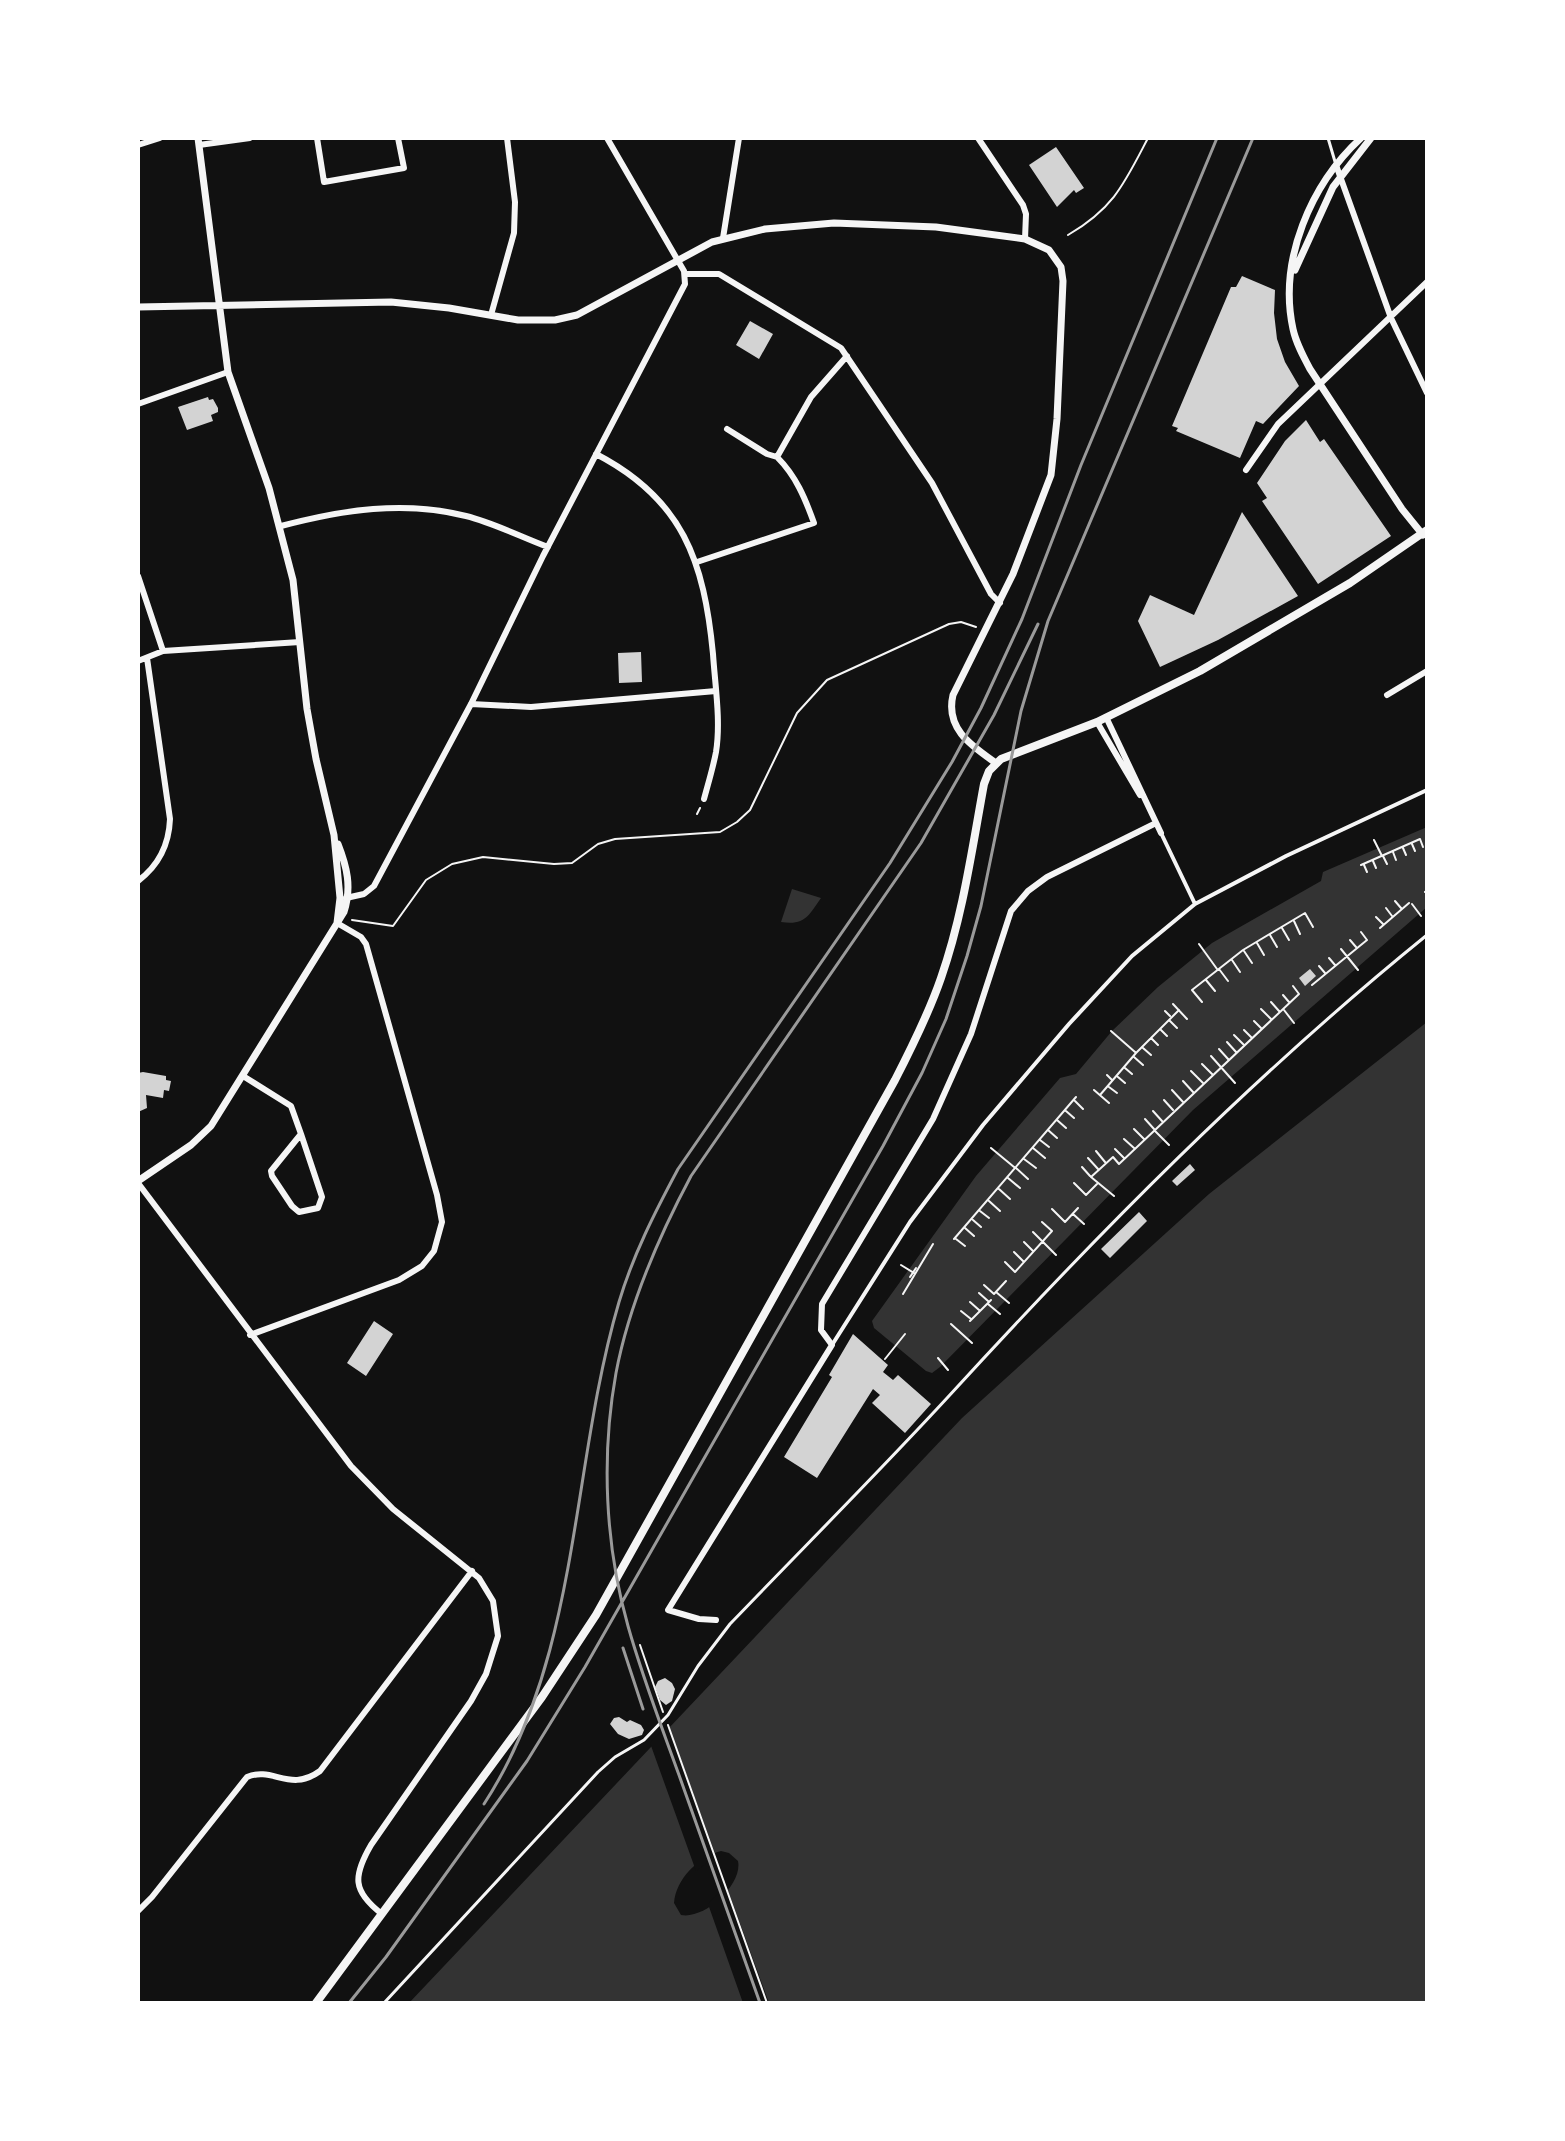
<svg xmlns="http://www.w3.org/2000/svg" width="1565" height="2141" font-family="'Space Grotesk',sans-serif">
  <rect width="100%" height="100%" fill="#111"/>
  <path fill="#333" fill-rule="evenodd" d="M1427,827v80l-234,203 -253,257 -8,6 -6,-2 -52,-43 -2,-7 104,-145 84,-98 16,-4 36,-43 46,-44 54,-44 109,-62 2,-9z
    M792,889l29,9c-12,17 -16,28 -40,24z
    M1427,1022v981h-1018l553,-585 247,-224zM721,1851l8,2 9,8c5,24 -34,59 -57,54l-7,-12c2,-24 24,-46 47,-52z"/>
  <path fill="#111" d="M668,1724l48,132 -20,15 -46,-128z
    M726,1885l43,118h-26l-35,-99z"/>
  <path fill="#d3d3d3" d="M1056,147l28,41 -8,5 -2,-3 -17,17 -28,-42z
    M1242,276l33,14 -1,23 3,26 8,23 14,24 -36,38 -7,-3 -16,37 -64,-27 2,-3 -6,-2 59,-139h5z
    M750,321l23,13 -14,25 -23,-14z
    M208,397l1,3 4,-1 5,9v4l-7,3 2,6 -26,9 -9,-23z
    M1306,420l14,22 4,-3 67,97 -73,48 -56,-83 5,-3 -10,-15 28,-42z
    M1242,512l56,84 -80,44 -58,27 -22,-46 12,-26 44,20z
    M641,652l1,30 -23,1 -1,-30z
    M1310,969l6,7 -11,10 -6,-8z
    M143,1072l23,4v4l5,1 -2,10 -5,-1 -1,8 -17,-3 1,13 -9,4v-39z
    M1190,1164l5,6 -18,16 -5,-5z
    M1139,1212l8,9 -37,37 -9,-9z
    M374,1321l19,13 -27,42 -19,-13z
    M853,1334l35,31 -5,7 10,8 5,-5 33,29 -26,29 -33,-30 8,-8 -7,-6 -56,89 -33,-21 48,-80 -3,-2z
    M665,1678l7,5 3,6 -3,12 -6,4 -6,-5 -5,-13 3,-6z
    M619,1717l8,5 3,-2 11,5 3,5 -2,5 -13,4 -11,-5 -8,-10 4,-6z"/>
  <g fill="none" stroke-linecap="round" stroke-linejoin="round">
    <path stroke="#f5f5f5" stroke-width="2" d="M1068,235c46,-27 56,-51 80,-97
      M697,814l3,-6
      M1374,840l8,16
      M1412,844l3,7
      M1403,848l3,7
      M1393,852l3,8
      M1383,856l4,8
      M1373,861l3,7
      M1361,865l59,-26 3,8
      M1364,865l3,7
      M1425,892l2,-1
      M1395,901l6,7
      M1412,904l9,12
      M1386,908l6,8
      M1376,917l7,7
      M352,920l41,6 33,-46 26,-16 31,-7 71,7 18,-1 26,-19 17,-5 105,-7 17,-10 13,-12 47,-97 30,-33 122,-56 12,-2 15,5
      M1294,921l6,13
      M1282,928l7,12
      M1380,928l29,-25
      M1270,935l7,12
      M1350,940l6,7
      M1257,943l7,12
      M1199,944l18,25
      M1341,949l17,21
      M1244,951l8,12
      M1329,958l6,7
      M1232,960l8,12
      M1319,966l6,7
      M1219,969l9,12
      M1206,980l9,11
      M1312,985l55,-45 -6,-8
      M1283,995l6,7
      M1202,1002l-10,-12 51,-40 62,-37 8,14
      M1271,1002l8,9
      M1173,1004l14,15
      M1261,1009l10,10
      M1284,1010l10,13
      M1165,1011l5,5
      M1169,1020l8,8
      M1254,1021l7,7
      M1160,1029l7,7
      M1244,1030l8,8
      M1111,1031l24,21
      M1234,1035l10,10
      M1151,1038l7,7
      M1227,1042l9,10
      M1143,1048l8,7
      M1219,1049l9,10
      M1211,1056l24,27
      M1134,1057l9,8
      M1202,1064l10,10
      M1125,1068l7,6
      M1191,1071l12,12
      M1107,1075l5,5
      M1118,1077l7,6
      M1183,1081l10,11
      M1109,1087l8,6
      M1094,1090l15,13
      M1172,1090l11,12
      M1100,1095l36,-42 43,-43
      M1164,1100l9,10
      M1075,1101l8,8
      M1066,1111l8,7
      M1153,1111l9,10
      M1145,1119l9,10
      M1057,1120l9,8
      M1134,1129l10,10
      M1048,1130l9,8
      M1155,1131l14,14
      M1124,1139l10,9
      M1040,1140l9,7
      M991,1148l23,19
      M1033,1148l12,10
      M1115,1149l9,9
      M1096,1151l9,11
      M1088,1158l10,11
      M1024,1159l12,9
      M1082,1167l8,9
      M1016,1168l12,11
      M1008,1178l12,10
      M1074,1183l12,12 11,-11
      M999,1189l11,10
      M1114,1196l-23,-19 22,-20 6,7 180,-170 -6,-8
      M989,1201l11,10
      M1052,1209l13,13 13,-14
      M980,1211l9,7
      M1073,1214l11,10
      M973,1220l8,7
      M965,1228l9,8
      M1033,1232l23,23
      M954,1239l122,-142
      M956,1239l9,7
      M1024,1242l9,9
      M1014,1252l9,9
      M1005,1262l10,10 37,-41 -10,-9
      M901,1265l13,8
      M910,1277l6,-9
      M984,1285l10,9 12,-13
      M996,1292l13,11
      M979,1293l9,8
      M903,1294l30,-50
      M970,1302l9,8
      M988,1304l12,10
      M961,1311l10,8
      M970,1321l21,-21
      M951,1324l21,19
      M938,1358l10,12
      M885,1359l20,-25
      M640,1645l23,67
      M668,1725l99,278"/>
    <path stroke="#f5f5f5" stroke-width="3" d="M1328,138l8,27
      M384,2003l214,-231 17,-15 29,-17 24,-25 30,-49 32,-42c72,-75 147,-150 218,-227 149,-163 306,-322 479,-462"/>
    <path stroke="#f5f5f5" stroke-width="4" d="M1161,833l34,71
      M832,1345l78,-123 73,-97 86,-101 63,-68 63,-52 91,-48 141,-66"/>
    <path stroke="#f5f5f5" stroke-width="6" d="M317,138l7,44 80,-14 -6,-30
      M978,138l45,67 3,9 -1,25
      M138,145l22,-7
      M199,145l51,-7
      M1336,165l55,153 36,75
      M723,238l16,-100
      M685,274h34l122,74 91,135 59,111 9,9
      M491,315l23,-82 1,-31 -8,-64
      M138,404l90,-32
      M727,429l40,25 10,3
      M596,454c87,45 108,107 117,200 2,31 8,67 3,98 -3,16 -8,32 -12,47
      M1246,470l32,-46 149,-142
      M281,526c61,-16 123,-26 185,-10 28,7 55,21 82,31
      M697,562l117,-39c-9,-25 -18,-47 -37,-66l34,-60 36,-41
      M138,576l25,75
      M138,661l25,-10 137,-9
      M1387,695l40,-24
      M471,704l60,3 185,-16
      M1106,717l55,116
      M1097,722l43,73
      M138,881c20,-15 31,-36 32,-62l-23,-161
      M346,898l18,-4 10,-8 97,-182 72,-148 142,-272 -1,-13 -7,-12 -70,-121
      M243,1076l48,30 10,28 -30,37 1,5 20,30 7,6 19,-4 4,-11 -21,-63
      M138,1183l213,283 42,43 86,69 14,23 5,35 -12,38 -15,27 -100,144c-18,31 -19,46 11,69
      M250,1335l149,-55 23,-14 12,-15 8,-29 -5,-27 -71,-251 -5,-7 -24,-14
      M716,1620l-17,-1 -31,-9 164,-265 -11,-15 1,-26 111,-185 38,-85 40,-123 17,-20 19,-14 109,-54
      M138,1911l14,-14 95,-120c26,-11 43,16 73,-6l152,-200"/>
    <path stroke="#f5f5f5" stroke-width="7" d="M198,138l30,234 41,116 24,92 14,129 9,50 18,76 6,63 -3,25
      M1361,138c-50,46 -83,122 -68,191 3,14 10,27 17,40l92,140 21,26
      M1295,270l38,-83 38,-49
      M138,307l253,-5 58,6 69,12h37l22,-5 135,-73 53,-13 69,-6 102,4 89,12 24,11 12,17 2,14 -6,138 -6,56 -38,99 -60,121c-8,34 19,51 43,68
      M138,1181l53,-36 20,-19 133,-214c8,-25 3,-45 -6,-68"/>
    <path stroke="#f5f5f5" stroke-width="8" d="M316,2003l226,-306 54,-82 299,-535c17,-33 34,-67 46,-102 22,-63 31,-129 43,-194l5,-13 12,-12 96,-37 103,-51 150,-88 77,-53"/>
    <path stroke="#9a9a9a" stroke-width="3" d="M623,1648l20,61
      M484,1804c97,-149 86,-336 135,-502 14,-47 36,-90 59,-133l212,-306 62,-101 29,-54 41,-89 59,-154 136,-327
      M349,2003l37,-46 141,-196 58,-94 109,-191 189,-330 39,-73 24,-54 21,-63 14,-50 40,-195 27,-90 205,-483
      M760,2003c-27,-76 -54,-152 -81,-228 -18,-50 -37,-99 -51,-149 -23,-81 -27,-170 -12,-253 13,-69 42,-135 75,-197l230,-333 73,-128 44,-91"/>
  </g>
  <rect width="1565" height="2141" fill="none" stroke="#ffffff" stroke-width="280"/>
</svg>
